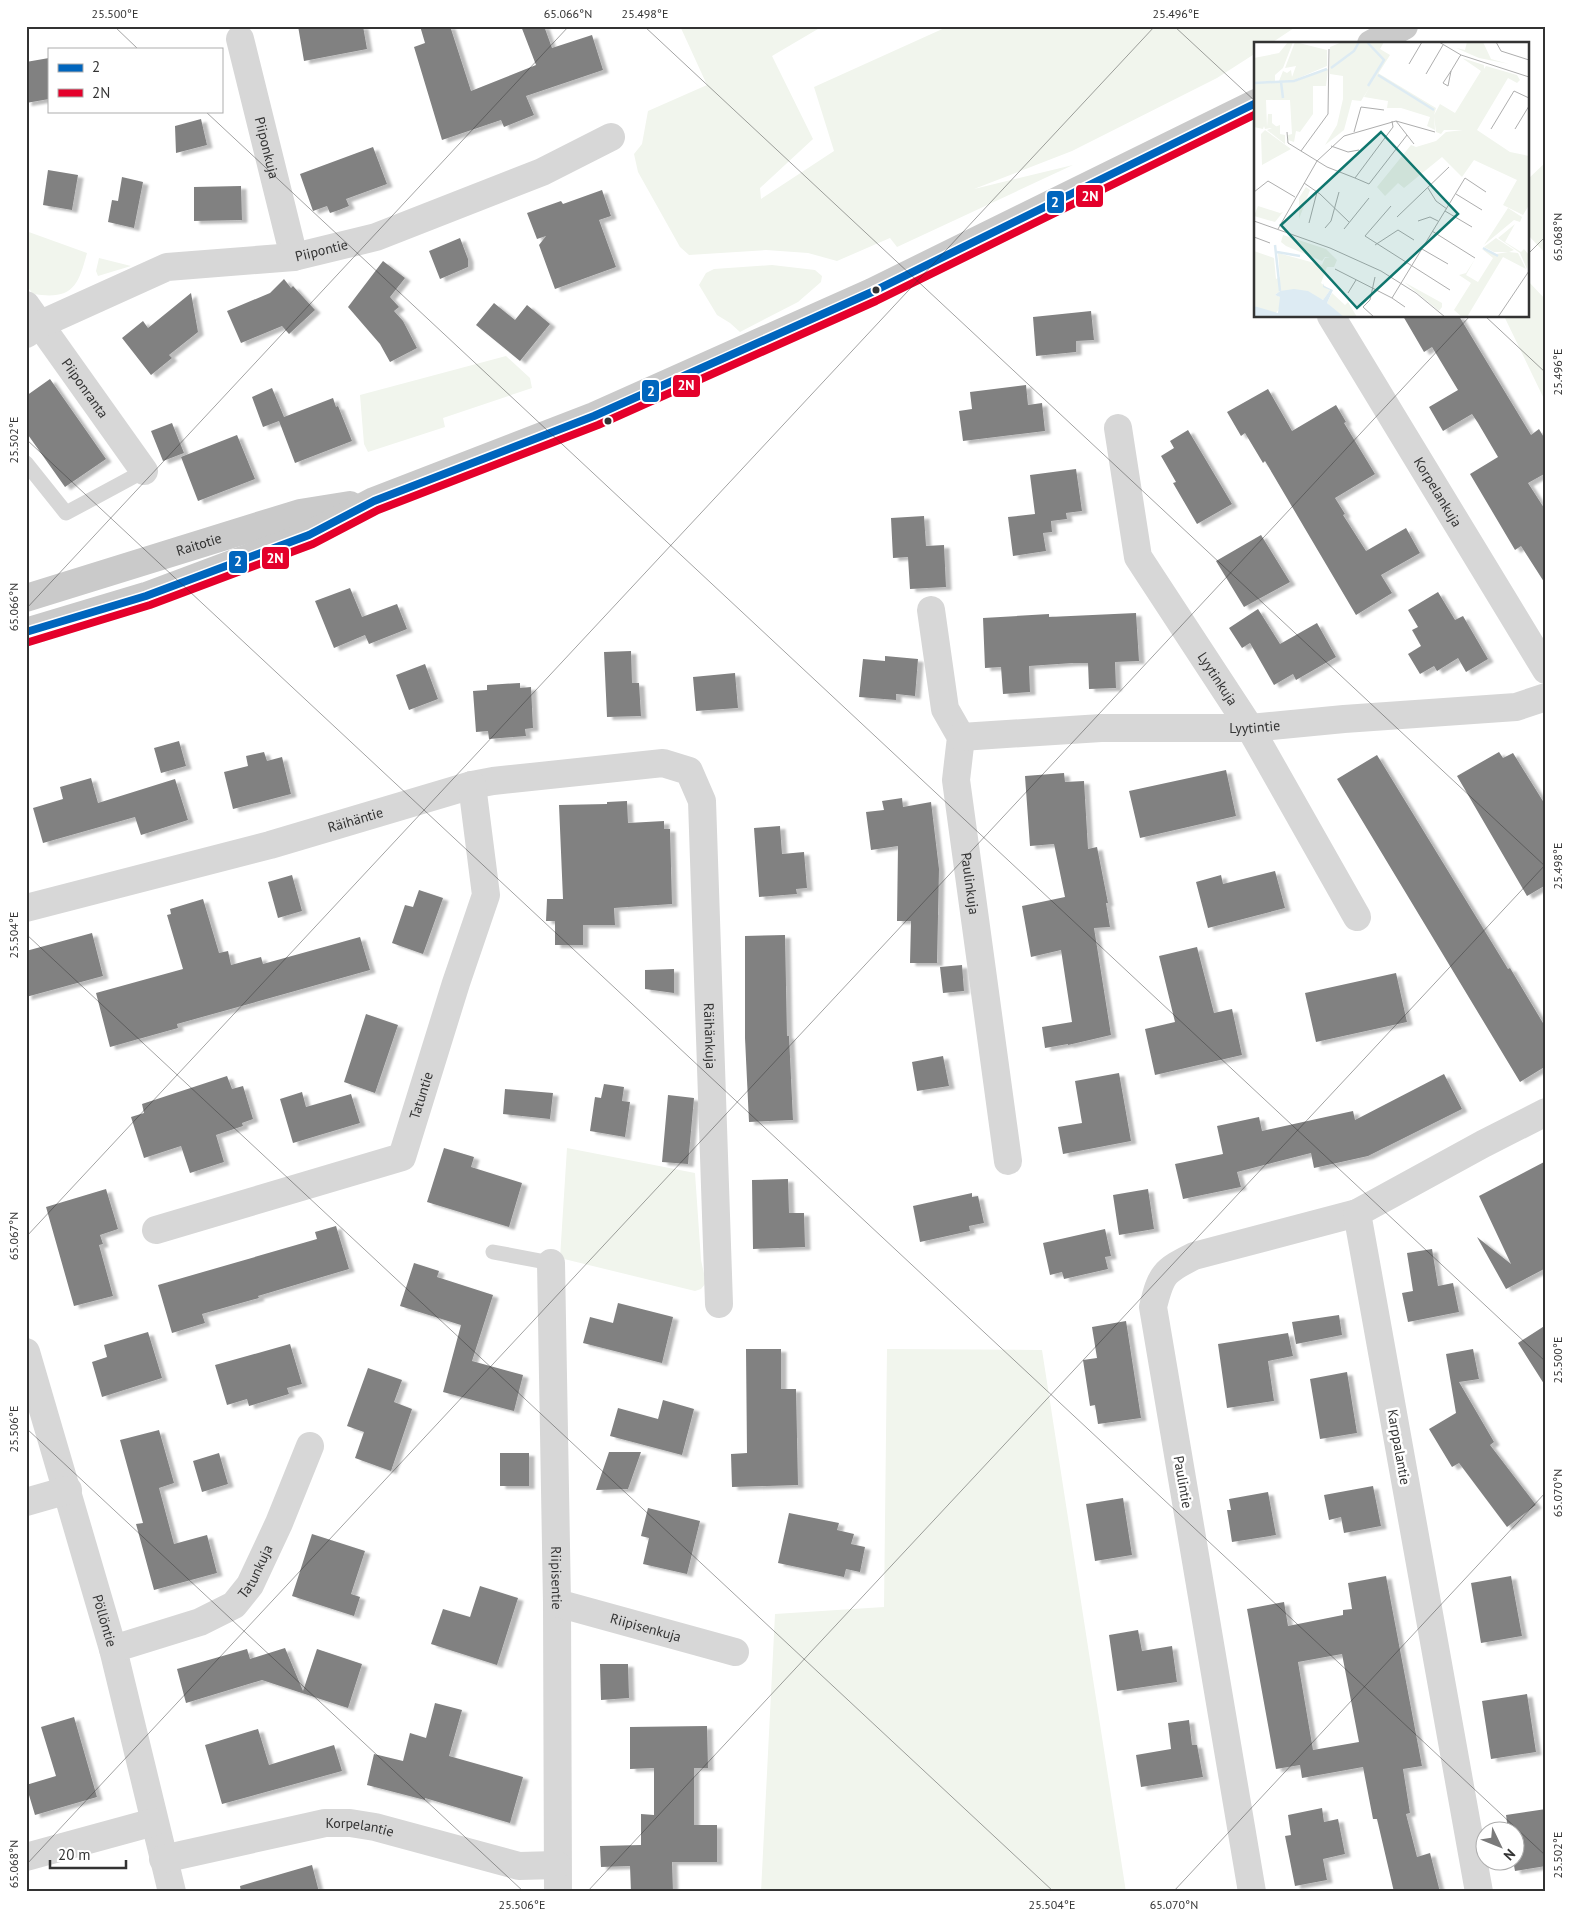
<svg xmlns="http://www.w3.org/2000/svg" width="1572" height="1918" font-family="'PT Sans',sans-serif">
  <defs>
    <filter id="shadow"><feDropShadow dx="5.5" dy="3" stdDeviation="1" flood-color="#0004"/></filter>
  </defs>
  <rect width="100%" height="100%" fill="#fff"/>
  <path fill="#f1f5ed" d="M680,26h143l-51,30 41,83 -53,49 1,11 73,-48 -20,-64 135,-61h348l-27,18h-14v9l-39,25 -145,73 -98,38 99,-24 -176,82 -7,-9 -53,23 -29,-8 -42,-3 -77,5 -9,-8 -42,-75 -4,-18 8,-10 6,-33 59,-26z
    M1546,162v92l-18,-19v-56z
    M26,231l61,22c-9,34 -15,47 -54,41l-7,-9z
    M99,258l32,8 -33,10 -2,-5z
    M772,265l43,5 7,6 -1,6 -23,20 -58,30 -10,-9 -13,-8 -18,-30 7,-12 8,-4z
    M1528,281l18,19v103l-42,-87h24z
    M506,356l24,22 2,10 -89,30 2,9 -77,25 -4,-8 -4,-49z
    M567,1148l128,25 6,87 5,23 -5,6 -6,2 -135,-33z
    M887,1349l155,1 84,542h-365l14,-278 109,-7z"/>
  <path fill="#818181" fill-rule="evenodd" filter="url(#shadow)" d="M298,26h65l4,23 -63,12z
    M420,26h30l21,65 65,-26 -15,-39h23l8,22 40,-13 11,35 -77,26 8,19 -30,12 -3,-7 -59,20 -28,-93 11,-4z
    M49,58v41l-23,4v-41z
    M201,119l6,26 -31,8 -1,-27z
    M373,147l14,37 -41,15 3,7 -10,4 -9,3 -3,-7 -14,5 -13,-37z
    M48,170l30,5 -6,35 -29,-5z
    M122,177l21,5 -9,46 -26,-6 4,-22 6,1z
    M241,186l1,34 -48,1v-34z
    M602,190l9,26 -12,4 17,47 -61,22 -16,-44 7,-9 -9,3 -10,-26 34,-12 2,3z
    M460,238l8,21v8l-28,12 -11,-28z
    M383,261l22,17 -15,19 9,10 -5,4 9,10 14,27 -27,14 -10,-18 -32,-37z
    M284,279l7,9 2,-2 22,24 -26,24 -7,-8 -41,17 -14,-32 43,-18z
    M191,293l7,39 -29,23 3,3 -21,17 -29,-37 21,-17 5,7z
    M494,303l21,17 12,-15 23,19 -30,37 -44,-36z
    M1091,311l3,29 -18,1v11l-40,4 -3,-39z
    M1403,316h56l72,119 8,-6 7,12v32l-18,10 18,28v74l-25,-39 -6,4 -45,-76 28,-17 -20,-34 -6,-9 -29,17 -14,-24 29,-17 -26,-43 -8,5z
    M50,379l56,80 -41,28 -39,-55v-36z
    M1026,385l2,20 14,-2 3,28 -82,10 -4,-30 13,-2 -2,-17z
    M272,388l12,29 49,-19 3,9 2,-1 14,35 -57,22 -16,-42 -16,6 -11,-30z
    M1268,389l24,42 44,-26 10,17 -2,1 31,51 -40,24 10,16 -2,1 23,36 40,-23 14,25 -39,22 11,18 -36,22 -91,-154 -2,2 -18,-30 -4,3 -14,-24z
    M172,423l12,30 -21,8 -12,-30z
    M1188,430l44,74 -35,20 -24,-41 3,-1 -15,-26 13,-8 -4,-7z
    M237,435l18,44 -57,22 -17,-44z
    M1076,469l6,42 -16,2 1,6 -16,2 1,11 -9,1 3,18 -33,5 -5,-39 27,-3 -5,-39z
    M924,516l2,30 18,-1 2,42 -36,2 -2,-32 -15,1 -2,-40z
    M1261,535l29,47 -46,25 -28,-46z
    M350,588l12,29 35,-13 10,25 -38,15 -4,-9 -31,13 -19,-47z
    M1438,592l17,28 8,-4 25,43 -22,13 -8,-14 -21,13 -3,-5 -14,8 -12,-20 13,-8 -9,-16 6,-3 -10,-17z
    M1258,609l22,35 37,-21 19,34 -40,23 -3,-6 -19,11 -24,-42 -8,5 -13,-20z
    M1136,613l3,48 -24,1 1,26 -27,1 -1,-26h-15l-44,3 1,26 -27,2 -2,-27 -16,1 -2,-50 66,-4v3z
    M631,651l1,32h7l2,33 -34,1 -3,-65z
    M885,656l33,3 -3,37 -19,-2v6l-37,-3 4,-38 22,2z
    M425,664l13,35 -29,11 -13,-35z
    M735,673l3,35 -42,3 -3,-34z
    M520,683v5l11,-1 2,41 -8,1 1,7 -37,3 -1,-8 -12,1 -3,-41 14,-1v-5z
    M179,741l7,25 -25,7 -7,-25z
    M264,752l3,9 15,-4 9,37 -58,15 -9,-37 24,-6 -2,-10z
    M1499,752l4,6 10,-5 33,53v79l-19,11 -70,-120z
    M1377,755l131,214 2,-1 36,60v38l-26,16 -183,-303z
    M1226,770l10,46 -96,22 -11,-47z
    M1064,773l1,9 19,-1 4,68 9,-2 11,56h-2l4,24 -16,1 17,107 -43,10v-1l-23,4 -3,-21 30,-5 -11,-72 -30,7 -9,-51 43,-9 -11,-53 -24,2 -5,-70z
    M91,778l7,25 77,-24 13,41 -47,15 -6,-18 -92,26 -10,-35 30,-9 -3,-12z
    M902,798l1,9 28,-5 8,67 -2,94h-27l1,-42h-14l1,-75 -27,4 -5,-38 18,-2 -2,-9z
    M627,801l1,22 36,-2v8h6l2,75 -58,4 1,17h-32v20h-28v-24h-9l1,-22h16l-4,-94 48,-1v-2z
    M780,826l2,28 22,-2 3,36 -11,1 1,5 -38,3 -5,-69z
    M1275,871l10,37 -77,20 -12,-46 25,-7 2,9z
    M292,875l10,36 -24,7 -10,-36z
    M419,890l24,8 -20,56 -31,-11 13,-38 8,2z
    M203,899l16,54 9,-2 3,14 30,-8 2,7 97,-27 10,33 -193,54 1,4 -68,19 -14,-54 87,-24 -16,-54 4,-1 -1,-5z
    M92,933l11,43 -77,21v-46z
    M785,935l2,101h2l4,84 -44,2 -4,-84v-102z
    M1197,947l17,66 18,-4 10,46 -87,20 -10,-46 30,-7 -16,-66z
    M962,965l2,26 -21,2 -3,-26z
    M674,969v24l-29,-4v-19z
    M1396,973l11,49 -91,20 -11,-49z
    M366,1014l32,11 -23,68 -31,-11z
    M943,1056l6,30 -32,5 -5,-29z
    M1119,1073l12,68 -68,13 -5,-27 24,-4 -7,-42z
    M1444,1074l18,35 -94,47 -54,12 -3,-15 -74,19 4,15 -58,12 -8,-35 48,-10 -6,-28 42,-9 3,14 91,-20 2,9z
    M227,1076l5,13 11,-3 10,33 -11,4 1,3 -27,9 8,27 -34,11 -9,-27 -37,12 -13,-41 13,-4 -2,-9z
    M604,1084l20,3 -2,14 8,1 -5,35 -35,-6 5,-34 6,1z
    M505,1089l48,4 -3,26 -47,-5z
    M302,1092l4,15 45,-13 9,29 -67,20 -13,-44z
    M668,1095l26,3 -6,66 -26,-2z
    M444,1148l30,9 -3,10 51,16 -13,44 -82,-25z
    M1546,1161v107l-40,21 -29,-52 34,27 -32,-68z
    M788,1179l1,34h15l1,34 -52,2 -1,-69z
    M106,1189l12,40 -18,6 3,9 -4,1 14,51 -39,10 -28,-99z
    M1148,1189l6,40 -35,6 -6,-40z
    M972,1193v4l6,-1 6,27 -15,3 1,5 -50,11 -7,-36z
    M336,1226l13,43 -91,27 1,2 -57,16 3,9 -33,10 -14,-48 159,-46 -2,-7z
    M1105,1229l6,27 -6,1 3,12 -44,10 -2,-7 -12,3 -7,-32z
    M1432,1249l6,37 15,-3 6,29 -51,10 -6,-29 11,-2 -6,-38z
    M414,1263l25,8 -2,6 56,18 -21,66 51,14 -9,36 -71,-19 18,-67 -61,-19z
    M618,1303l55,14 -11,46 -79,-20 7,-26 23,6z
    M1339,1315l3,20 -46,9 -4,-22z
    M1126,1321l15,97 -43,6 -3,-19 -5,1 -7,-46 14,-2 -5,-31z
    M1546,1325v62l-28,-44z
    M148,1332l14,46 -60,19 -10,-35 15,-5 -3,-12z
    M1288,1333l5,23 -25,5 6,40 -47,7 -9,-64z
    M290,1344l12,40 -15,4 2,6 -40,12 -2,-7 -20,6 -12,-40z
    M746,1349h35v40h15l2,96 -66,2 -1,-33 16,-1z
    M1473,1349l6,30 -20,3 35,60 -4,3 46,60 -29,22 -48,-64 -7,4 -23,-38 27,-16 -10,-59z
    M368,1368l34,12 -8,22 18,7 -21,62 -36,-13 9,-26 -17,-6z
    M1347,1372l10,61 -37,6 -10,-60z
    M663,1400l31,9 -12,46 -72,-19 8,-28 40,11z
    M159,1430l15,53 -15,5 15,56 33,-9 10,38 -63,17 -18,-66 7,-1 -23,-83z
    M609,1452h32l-13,37 -32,1z
    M219,1453l9,31 -26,8 -9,-31z
    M500,1453h29v33h-29z
    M1373,1486l8,40 -37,7 -3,-16 -12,3 -5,-25z
    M1268,1492l8,43 -44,7 -5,-32h4l-2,-11z
    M1123,1498l9,57 -37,6 -9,-57z
    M648,1508l52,13 -13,53 -44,-10 6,-26 -8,-2z
    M789,1513l50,10 -2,7 17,4 -3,10 14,3 -5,25 -14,-3 -2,8 -66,-14z
    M312,1534l53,17 -14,43 9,3 -6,19 -62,-20z
    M1386,1576l36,190 -19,3 7,44 -4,1 11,43 13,-4 10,39h-46l-17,-73h-4l-10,-52 -61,11 -2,-13 -24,4 -29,-160 37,-7 4,24 55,-11v-5l9,-1 -4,-26zM1342,1654l17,88 -46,8 -15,-88z
    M1511,1576l11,60 -41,7 -10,-60z
    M480,1586l38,12 -21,67 -66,-21 12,-35 27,8z
    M1138,1630l4,21 30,-5 5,36 -60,9 -8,-56z
    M285,1648l18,43 14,-42 45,15 -14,44 -86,-28 -76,23 -9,-34 70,-20 3,10z
    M600,1664h28l1,34 -28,2z
    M1527,1694l9,58 -45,7 -9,-58z
    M435,1703l27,7 -13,46 74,21 -13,46 -85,-25v2l-58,-15 7,-31 29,7 7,-28 16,5z
    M74,1717l23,80 -62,18 -9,-30 30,-9 -15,-49z
    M1189,1720l3,25h5l6,32 -62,10 -5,-32 35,-6 -3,-26z
    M707,1726l1,42h-14v57h23v37h-45l1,30h-42l-1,-26 -29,1 -1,-21 41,-1v-31l13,1v-47l-24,1v-42z
    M258,1729l11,36 65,-20 8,26 -120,33 -17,-59z
    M1322,1808l2,14 14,-3 7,35 -22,5 4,21 -32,6 -10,-50 6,-1 -3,-20z
    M1546,1809v57l-31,5 -2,-11h1v-30h-6l-2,-15z
    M312,1865l7,27h-78l-1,-6z"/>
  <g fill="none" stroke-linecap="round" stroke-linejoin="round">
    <path stroke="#d7d7d7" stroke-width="15" d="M26,463l40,50 78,-42
      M493,1252l58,11"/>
    <g stroke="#d7d7d7" stroke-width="28">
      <path id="s1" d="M240,39l54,218"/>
      <path id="s2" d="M26,305l118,166"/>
      <path id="s3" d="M1331,316l215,354"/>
      <path id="s4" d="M26,334l15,-10 126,-57 127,-10 82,-20 166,-65 69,-35"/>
      <path id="s5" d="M1118,428l20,129 112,171 107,189"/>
      <path id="s6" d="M931,610l14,99 16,28 -5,43 52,381"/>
      <path id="s7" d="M961,737l140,-9h149l94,-9 172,-12 30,-10"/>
      <path id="s8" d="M26,908l244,-63 202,-60 21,-4 170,-18 26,8 13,30 17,503"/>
      <path id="s9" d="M156,1230l246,-73 54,-174 30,-88 -14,-110"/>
      <path id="s10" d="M551,1263l6,340 1,289"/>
      <path id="s11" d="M26,1352l87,297 59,243"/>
      <path d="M26,1502l42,-12"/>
      <path id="s12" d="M557,1603l178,49"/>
      <path id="s13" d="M113,1649l87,-27 34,-17 16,-20 29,-62 31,-77"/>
      <path d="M26,1857l128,-35"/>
      <path id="s14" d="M163,1859l162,-36h25l25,4 144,39 38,-1"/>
      <path d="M1252,1892l-99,-585c8,-33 11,-36 41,-51l163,-43"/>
      <path d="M1479,1892l-122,-679 126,-69 63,-32"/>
    </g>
    <g stroke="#cacaca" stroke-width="28">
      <path d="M1371,44l33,-18"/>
      <path id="s15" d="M26,598l274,-85 50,-8"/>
      <path d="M26,632l120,-36 163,-61 65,-34 220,-85 278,-124 384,-189"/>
    </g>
    <g stroke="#fff" stroke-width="11">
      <path id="bus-1" d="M26,632l120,-36 163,-61 65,-34 220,-85 278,-124 384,-189"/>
    </g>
    <g stroke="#fff" stroke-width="11">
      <path id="bus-2" d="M29,642l121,-37 163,-61 65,-34 220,-85 278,-124 380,-187"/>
    </g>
    <use href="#bus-1" stroke="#0065bd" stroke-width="8"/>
    <use href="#bus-2" stroke="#e4002b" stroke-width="8"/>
  </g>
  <path fill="none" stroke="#333" stroke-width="1" stroke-opacity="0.45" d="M114,26l24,23M644,26l902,841M1174,26l82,76M205,111l1341,1251M1528,254l18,-18M1485,316l61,57M26,439l1520,1417M26,609l543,-583M26,934l1028,958M26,1237l1129,-1211M26,1428l498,464M26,1865l1444,-1549M587,1892l959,-1028M1173,1892l373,-400"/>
  <g fill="#333" stroke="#fff" stroke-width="2">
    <circle cx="876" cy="290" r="4.5"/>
    <circle cx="608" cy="421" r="4.5"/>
  </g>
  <g text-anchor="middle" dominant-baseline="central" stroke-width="5" stroke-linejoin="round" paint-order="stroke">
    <g font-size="14" fill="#333" stroke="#fff">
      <text stroke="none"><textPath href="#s1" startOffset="112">Piiponkuja</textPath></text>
      <text stroke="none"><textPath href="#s4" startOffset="312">Piipontie</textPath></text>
      <text stroke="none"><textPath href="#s2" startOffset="102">Piiponranta</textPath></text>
      <text stroke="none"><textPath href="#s3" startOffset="206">Korpelankuja</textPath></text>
      <text stroke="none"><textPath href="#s15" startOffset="181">Raitotie</textPath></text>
      <text stroke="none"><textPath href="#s5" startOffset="276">Lyytinkuja</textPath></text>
      <text stroke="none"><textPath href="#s7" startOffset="294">Lyytintie</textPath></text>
      <text stroke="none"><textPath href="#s8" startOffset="341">Räihäntie</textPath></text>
      <text stroke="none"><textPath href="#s6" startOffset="280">Paulinkuja</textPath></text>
      <text stroke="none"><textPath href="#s8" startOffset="950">Räihänkuja</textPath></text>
      <text stroke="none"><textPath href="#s9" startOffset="321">Tatuntie</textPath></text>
      <text transform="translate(1399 1447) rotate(80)">Karppalantie</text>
      <text transform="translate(1183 1482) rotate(80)">Paulintie</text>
      <text stroke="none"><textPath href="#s13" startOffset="169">Tatunkuja</textPath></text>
      <text stroke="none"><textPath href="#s10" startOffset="315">Riipisentie</textPath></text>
      <text stroke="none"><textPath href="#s11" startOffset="280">Pöllöntie</textPath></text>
      <text stroke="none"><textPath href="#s12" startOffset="92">Riipisenkuja</textPath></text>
      <text stroke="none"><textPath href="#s14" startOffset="201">Korpelantie</textPath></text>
    </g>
  </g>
  <g transform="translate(1254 42)">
    <rect width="275" height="275" fill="#fff"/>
    <path d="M34,0h5l-10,26 -8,7v6l-21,1v-24l25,-5zM41,0l32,8v16l-33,14 -15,1 4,-10 4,2 4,-3 1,7 4,-11 -11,2zM88,0h42l-4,7 10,6 -29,46 -9,-1 -8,30 -19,15 12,-20 6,-26v-23l-13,-2v-27zM213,0h16l8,17 18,5 -30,-6 -23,-10 9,2zM208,16l22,7v4l2,-3 31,9 3,5 -3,3 -9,-5 -31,52 33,22 19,4v49l-6,10 -20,-10 14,-25 -43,-20 -12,17 -20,-20 -38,31 -6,-5 -13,13 -8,-9 34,-42 5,2 20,-6 10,-9 17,-2h-19l-3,4 -5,-2 -2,-16 1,14 -8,-4 3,-9 -29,-9h-14l1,-7 -24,-4 14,-24 58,35 -2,7 6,-11 15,9 26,-42zM74,27l-2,17h-13v28l-13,18 -4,-1 -2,11 -6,-2v-5l4,-1 -2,-34h-24l1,27 1,-13h4v9l5,4 -12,2 -1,-3 -1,3 -9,-2v-44l40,-1zM26,83v9l5,1v9l-18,-14zM11,88l26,19 -29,16 -1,-31zM52,145l4,3 -11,29v-21zM4,164l22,7 3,-1 -8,10 -21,-6zM254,166l14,9 -2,5 -6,-2 -30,25zM261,182l-10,18 16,10 3,-3 5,6 -2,14 -7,-16 -22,-15zM29,193l43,14 11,11 -3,7h-7l-6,16 9,7 -7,10 -22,-9h-21l-5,4 5,2v11l-5,6 -21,-8v-55l20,7 2,21 4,-2 -2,-24 44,12 3,-7h5l-5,-1 -3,4 -36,-15 -5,-4zM242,196l18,12 -5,2 9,1 8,16 -23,-12 -36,60h-5l-8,-7 17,-27 -12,-8 7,-2 9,-14 -9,16 12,7 15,-24 -11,-9 14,5 12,-2h-14l-10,-5zM150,240l38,21v4l-3,4zM78,251l13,12 3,-3 9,15h-13l-9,-5 -8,-9z" fill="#f1f5ed"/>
    <path d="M70,241v3l9,4 -6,13 17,14h-90v-11l24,7 2,-16 -5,-2 5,-4 14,-2 14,2 15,9 7,-10 -7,-3z" fill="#ddebf3"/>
    <path fill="none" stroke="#ddebf3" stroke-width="2.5" d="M113,0l17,18 -16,26M77,26l23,-17 5,-9M124,33l56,35M27,40l2,16M0,41l40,-2 33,-12M21,203l5,46M229,206l15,8M23,210l23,4"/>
    <path fill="none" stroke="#adadad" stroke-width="1" d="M185,0l22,13 68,22M242,0l5,9 28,9M155,22l13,-22M197,29l-3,15 -5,-3 8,-12 9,-15 1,-1M172,32l17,-29M142,79l18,23M237,87l23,-38 15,7M261,87l14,-23M33,90l1,11 39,24 28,11 38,-51 -1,-6M100,90l7,-25 23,3M77,104l17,6 11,-2M47,109l27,-37 1,-65M101,136l14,6 38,-49M50,141l16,11 29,28M174,146l8,13 11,8M0,150l14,-11 27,16M202,152l26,16M137,164l-26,30 85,54M191,169l27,16M143,175l52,-50M0,179l76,27 51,23 35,22 29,24M164,179l12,-4 8,4M55,181l8,-31M71,186l6,-7 8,-29M24,187l39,-68 27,-25 52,-15 39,11M90,187l25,-31M178,189l43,27M0,195l16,6M121,203l23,-15 16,10M168,207l26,15M81,227l57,29 73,-120 21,14M94,251l8,-13M138,256l13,9M120,275l-11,-10 7,-7 5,-23M244,275l31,-46"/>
    <path fill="#0f766e" fill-opacity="0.15" stroke="#0f766e" stroke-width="2.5" d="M127,90l77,82 -101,94 -76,-83z"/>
    <rect width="275" height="275" fill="none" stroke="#333" stroke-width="2.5"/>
  </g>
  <g stroke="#fff" stroke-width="2">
    <rect x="1075" y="184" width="29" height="24" rx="5" fill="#e4002b"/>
    <rect x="1046" y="190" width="19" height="24" rx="5" fill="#0065bd"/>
    <rect x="672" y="374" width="29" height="24" rx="5" fill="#e4002b"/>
    <rect x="641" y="379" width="19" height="24" rx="5" fill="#0065bd"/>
    <rect x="261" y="546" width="29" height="24" rx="5" fill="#e4002b"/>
    <rect x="228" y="550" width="20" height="24" rx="5" fill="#0065bd"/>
  </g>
  <g font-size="14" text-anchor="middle" font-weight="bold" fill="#fff">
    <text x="1090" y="201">2N</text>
    <text x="1055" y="207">2</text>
    <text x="686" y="390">2N</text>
    <text x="651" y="396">2</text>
    <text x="275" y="563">2N</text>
    <text x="238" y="566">2</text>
  </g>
  <rect width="1572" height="1918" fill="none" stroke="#ffffff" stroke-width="55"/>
  <rect x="48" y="48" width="175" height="65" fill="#ffffff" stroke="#adadad"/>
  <rect x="58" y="64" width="25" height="8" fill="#0065bd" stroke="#adadad"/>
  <text x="92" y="72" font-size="15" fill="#333333">2</text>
  <rect x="58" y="89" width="25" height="8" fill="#e4002b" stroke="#adadad"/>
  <text x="92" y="98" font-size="15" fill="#333333">2N</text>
  <g transform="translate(1500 1846) rotate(133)"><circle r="24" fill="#ffffff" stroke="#adadad"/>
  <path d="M0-4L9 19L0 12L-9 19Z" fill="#7a7a7a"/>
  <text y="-8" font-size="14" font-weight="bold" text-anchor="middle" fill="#333333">N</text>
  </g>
  <path d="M50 1860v8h76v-8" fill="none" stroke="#333333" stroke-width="2.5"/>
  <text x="58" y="1860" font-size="15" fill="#333333" stroke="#ffffff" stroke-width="4" paint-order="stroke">20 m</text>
  <rect x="28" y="28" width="1516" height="1862" fill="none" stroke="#333" stroke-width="2"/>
  <g font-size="12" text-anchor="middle" fill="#333">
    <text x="115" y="18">25.500°E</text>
    <text x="568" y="18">65.066°N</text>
    <text x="645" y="18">25.498°E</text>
    <text x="1176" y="18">25.496°E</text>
    <text transform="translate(1558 237) rotate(-90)" y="4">65.068°N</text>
    <text transform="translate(1558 372) rotate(-90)" y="4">25.496°E</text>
    <text transform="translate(14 440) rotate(-90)" y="4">25.502°E</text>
    <text transform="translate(14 607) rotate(-90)" y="4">65.066°N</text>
    <text transform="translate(1558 866) rotate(-90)" y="4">25.498°E</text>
    <text transform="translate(14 935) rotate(-90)" y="4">25.504°E</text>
    <text transform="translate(14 1236) rotate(-90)" y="4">65.067°N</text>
    <text transform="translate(1558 1360) rotate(-90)" y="4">25.500°E</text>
    <text transform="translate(14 1429) rotate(-90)" y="4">25.506°E</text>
    <text transform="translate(1558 1493) rotate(-90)" y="4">65.070°N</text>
    <text transform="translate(1558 1855) rotate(-90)" y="4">25.502°E</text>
    <text transform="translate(14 1864) rotate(-90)" y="4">65.068°N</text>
    <text x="522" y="1909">25.506°E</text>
    <text x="1052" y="1909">25.504°E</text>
    <text x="1174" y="1909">65.070°N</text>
  </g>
</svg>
